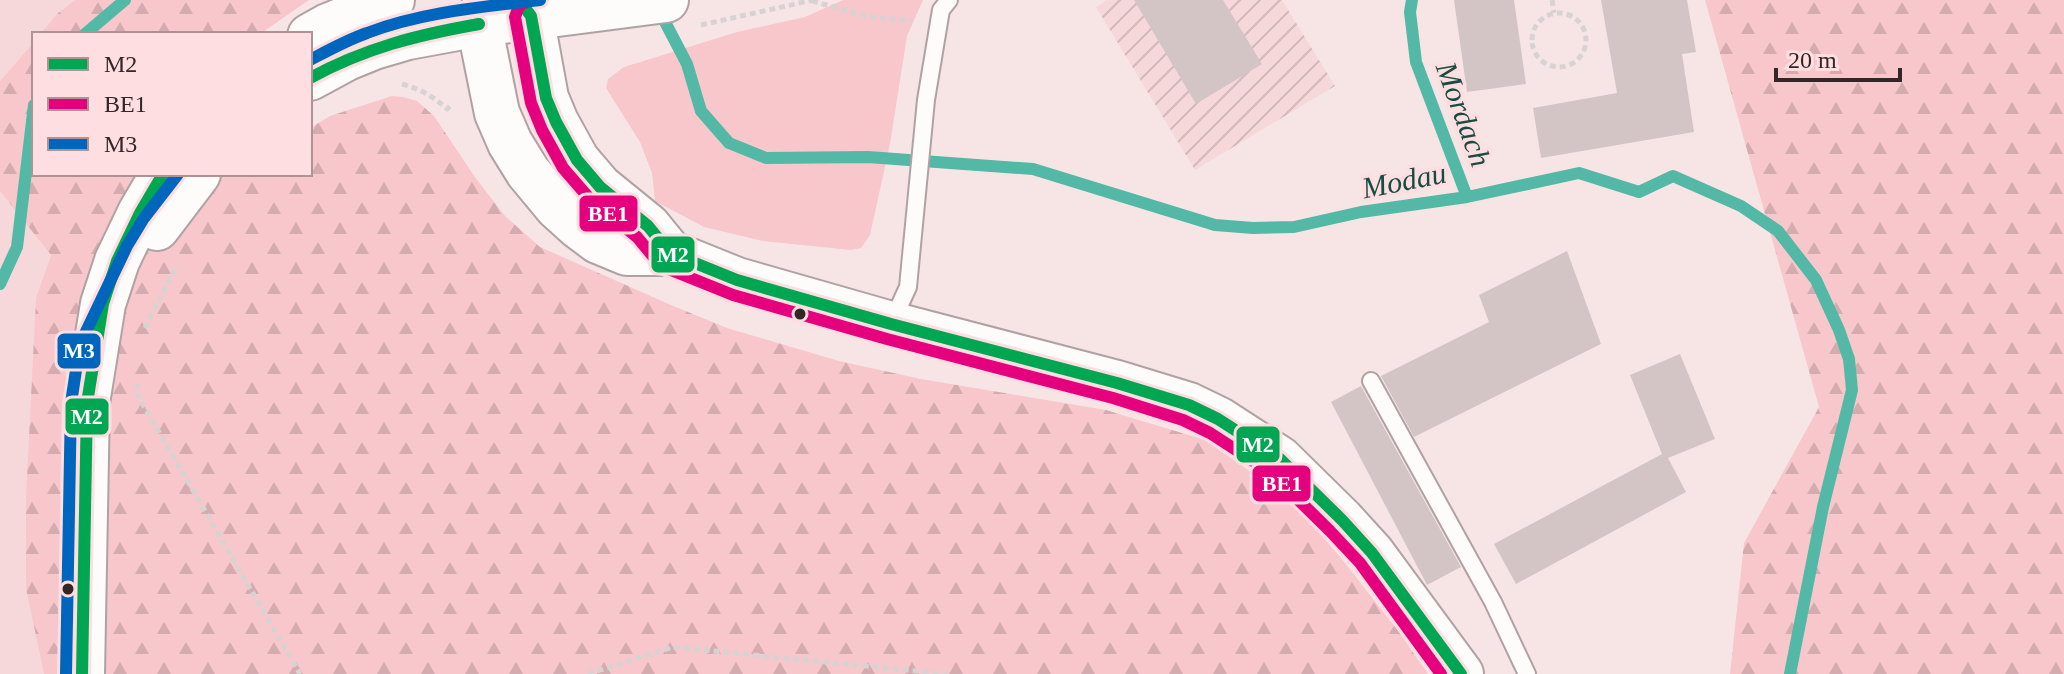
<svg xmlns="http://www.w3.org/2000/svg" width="2064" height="674" font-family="Georgia,serif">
  <defs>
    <pattern id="industrial-furrows" width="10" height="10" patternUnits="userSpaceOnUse" patternTransform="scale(2)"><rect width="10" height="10" fill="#f6d8da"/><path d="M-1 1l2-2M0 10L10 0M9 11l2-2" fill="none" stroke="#d3b9bb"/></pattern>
    <pattern id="forest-firs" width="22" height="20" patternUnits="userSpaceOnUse" patternTransform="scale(2)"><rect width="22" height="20" fill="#f7c7cc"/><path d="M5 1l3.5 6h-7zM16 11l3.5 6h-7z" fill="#d4abaf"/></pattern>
  </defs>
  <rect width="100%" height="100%" fill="#f7e5e6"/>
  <path fill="#f6d8da" d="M0,0h75l-17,13 -18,21h-6v8l-34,39z
    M0,191l51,64 -15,43 -10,291 18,85h-44z"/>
  <path fill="url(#industrial-furrows)" d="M1107,0h175l53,86 -140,84 -99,-163z"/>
  <path fill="#f7c7cc" d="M843,0h80l-16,36 -17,108 -20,91 -9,13 -11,2 -87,-9 -59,-14 -49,-26 -3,-28 -12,-31 -34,-54 2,-9 16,-12 113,-35 68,-15z"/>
  <path fill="url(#forest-firs)" d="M75,0h234l-49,34h-220l18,-21z
    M1705,0h359v674h-334l14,-131 75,-136z
    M34,42v132h276v-46l20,-12 62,-20 11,1 14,4 17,15 41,61 30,39 35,31 131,58 56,23 112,33 82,18 185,31 99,30 56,39 42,35 38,44 58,74 29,42h-1384l-18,-85v-92l10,-199 15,-43 -51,-64v-110z"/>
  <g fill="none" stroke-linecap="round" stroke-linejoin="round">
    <path stroke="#54b8a6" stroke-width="12" d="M1412,0l-2,12 6,50 51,135
      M656,11l8,9 23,44 14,47 28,32 37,15 102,-1 165,12 182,56 38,3 41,-1 67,-15 106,-15 112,-24 60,19 34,-16 68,30 37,25 38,49 23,50 10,29 3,31 -29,117 -33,167
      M85,34l40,-34
      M0,284l17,-37 17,-142"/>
  </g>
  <path fill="#d3c5c6" d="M1134,0h89l39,64 -66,40z
    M1454,0h60l12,84 -59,8z
    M1601,0h86l9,52 -14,2 12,78 -153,26 -8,-50 84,-15z
    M1567,251l34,93 -187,93 -33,-61 108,-54 -10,-27z
    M1680,354l35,85 -47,19 18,34 -170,92 -22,-40 168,-90 -32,-79z
    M1361,386l100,181 -34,18 -96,-183z"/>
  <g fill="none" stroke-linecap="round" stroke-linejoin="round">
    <g stroke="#b0a2a3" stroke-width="20">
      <path id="lane" d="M892,322l16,-35 18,-187 15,-90 8,-10
        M1371,381l122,221 34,72"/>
    </g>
    <g stroke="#b0a2a3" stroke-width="48">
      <path id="secondary" d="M486,0l-7,24 18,89 13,30 18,29 29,35 21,19 20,15 29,12h43
        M519,0l12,16 15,82 10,24 21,38 23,27 48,39 22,27 67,27 154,44 226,59 72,22 29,14 62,40 62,61 30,33 89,121"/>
    </g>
    <g stroke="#b0a2a3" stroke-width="48">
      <path id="primary" d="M310,36l18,-10 64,-26
        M310,78l37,-20 27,-11 34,-10 71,-13 187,-24
        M157,228l41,-54
        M82,674l5,-271 16,-99 14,-43 23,-48 23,-39"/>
    </g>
    <path stroke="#d8d3d3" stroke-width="5" stroke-dasharray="6 4" stroke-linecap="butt" d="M1552,0l2,13
      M812,1l54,15 46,5
      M1532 40a27 27 0 1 1 54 0a27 27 0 1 1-54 0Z
      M701,25l112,-25
      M402,84c18,5 31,12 45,25l4,-4
      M145,328l32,-63
      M137,383l1,13 162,278
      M588,674l85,-27 274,27"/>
    <use href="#lane" stroke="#fefbfb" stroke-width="16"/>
    <use href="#secondary" stroke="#fefbfb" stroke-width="44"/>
    <use href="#primary" stroke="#fefbfb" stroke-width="44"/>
    <g stroke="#fedee0" stroke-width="18">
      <path id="bus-1" d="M519,0l12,16 15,82 10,24 21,38 23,27 48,39 22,27 67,27 154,44 226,59 72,22 29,14 62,40 62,61 30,33 89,121
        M310,78c55,-30 107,-43 169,-54
        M82,674l5,-271 16,-99 14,-43 23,-48 23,-39"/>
    </g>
    <g stroke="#fedee0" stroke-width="18">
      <path id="bus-2" d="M530,0l-11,6 -4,11 16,86 11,27 21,38 26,30 48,39 24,29 72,29 154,44 226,59 70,22 27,13 60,39 60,59 30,32 81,111"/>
    </g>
    <g stroke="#fedee0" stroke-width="18">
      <path id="bus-3" d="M310,60c19,-10 37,-20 57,-27 55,-21 116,-26 173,-33
        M66,674l5,-271 9,-59 47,-98 17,-28 34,-44"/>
    </g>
    <use href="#bus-1" stroke="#00a651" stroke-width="12"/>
    <use href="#bus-2" stroke="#e5007d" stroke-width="12"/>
    <use href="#bus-3" stroke="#0065bd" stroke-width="12"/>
  </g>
  <g fill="#322627" stroke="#fedee0" stroke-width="3">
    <circle cx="800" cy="314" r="7"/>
    <circle cx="68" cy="589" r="7"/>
  </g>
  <g text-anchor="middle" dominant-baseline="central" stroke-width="7" stroke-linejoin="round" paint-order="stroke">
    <g font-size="30" font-style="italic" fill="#164c41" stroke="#fedee0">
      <text transform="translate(1464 114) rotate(70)">Mordach</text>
      <text transform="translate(1404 180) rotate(-11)">Modau</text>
    </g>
  </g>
  <g stroke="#fedee0" stroke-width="3">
    <rect x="578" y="194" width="61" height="39" rx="8" fill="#e5007d"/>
    <rect x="650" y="235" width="46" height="39" rx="8" fill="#00a651"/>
    <rect x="56" y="332" width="46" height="38" rx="8" fill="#0065bd"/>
    <rect x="64" y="397" width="46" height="39" rx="8" fill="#00a651"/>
    <rect x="1235" y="425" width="46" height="39" rx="8" fill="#00a651"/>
    <rect x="1251" y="464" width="61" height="39" rx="8" fill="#e5007d"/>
  </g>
  <g font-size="22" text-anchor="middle" font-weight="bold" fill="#fff">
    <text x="608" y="221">BE1</text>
    <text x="673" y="262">M2</text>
    <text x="79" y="358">M3</text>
    <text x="87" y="424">M2</text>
    <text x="1258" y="452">M2</text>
    <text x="1282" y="491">BE1</text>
  </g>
  <rect x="32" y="32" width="280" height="144" fill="#fedee0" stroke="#ac9496" stroke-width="2"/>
  <rect x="48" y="58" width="40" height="12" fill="#00a651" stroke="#ac9496" stroke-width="2"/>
  <text x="104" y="72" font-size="24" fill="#322627">M2</text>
  <rect x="48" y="98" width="40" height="12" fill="#e5007d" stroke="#ac9496" stroke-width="2"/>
  <text x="104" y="112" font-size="24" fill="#322627">BE1</text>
  <rect x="48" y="138" width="40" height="12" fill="#0065bd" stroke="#ac9496" stroke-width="2"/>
  <text x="104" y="152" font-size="24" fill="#322627">M3</text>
  <path d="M1776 68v12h124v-12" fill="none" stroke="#322627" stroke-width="4"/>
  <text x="1788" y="68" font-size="24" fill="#322627" stroke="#fedee0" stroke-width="6" paint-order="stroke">20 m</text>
</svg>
